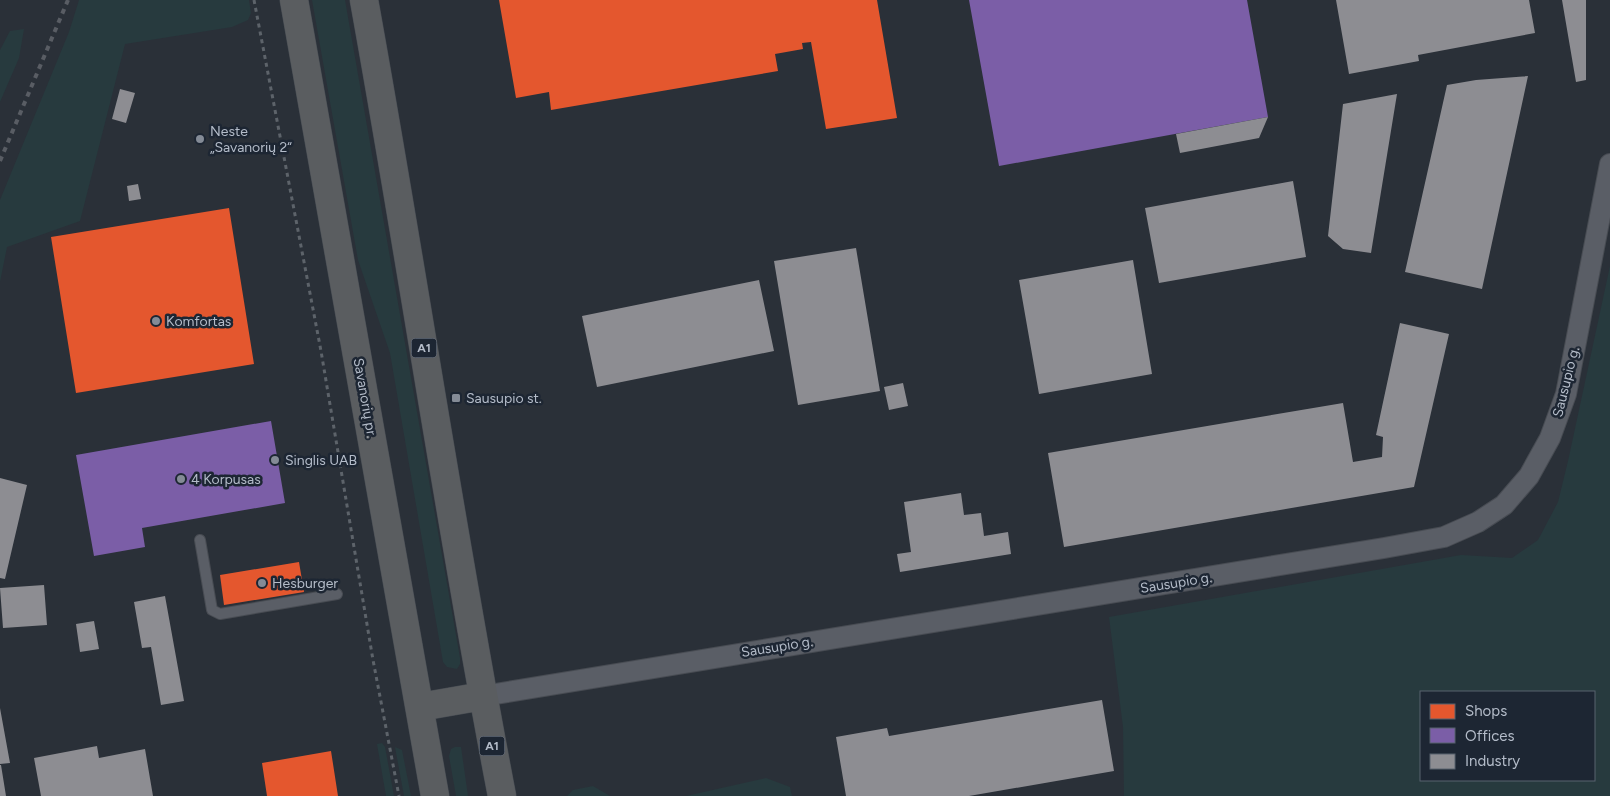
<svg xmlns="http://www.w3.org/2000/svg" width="1610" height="796" font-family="Figtree,sans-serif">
  <rect width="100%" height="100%" fill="#2a3038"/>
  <path fill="#273a3e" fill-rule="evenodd" d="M79,0h170l2,13 -3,7 -16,7 -107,17 -45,177 -73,26 -7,35v-82l69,-168z
    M312,0h33l115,658v6l-3,5 -10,-2 -4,-5 -53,-309 -32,-93z
    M24,29l-5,29 -19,44v-52l10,-19z
    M1610,266v530h-486l-1,-69 -14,-110 352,-62 51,3 26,-18 20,-38 10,-41zM1421,692h173v88h-173z
    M382,743l3,4 9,49h-8l-9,-52z
    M395,747l7,3 9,46h-7z
    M455,747h6l7,49h-12l-7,-40 2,-7z
    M766,778l24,9 2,9h-106z
    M593,786l17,10h-43l6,-6z"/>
  <path fill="#e4572e" d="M499,0h378l20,118 -71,11 -15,-87 -9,1 1,6 -28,5 3,17 -227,39 -2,-18 -33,6z
    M229,208l25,156 -178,29 -25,-156z
    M299,562l5,30 -80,13 -4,-30z
    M331,751l7,45h-71l-5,-33z"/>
  <path fill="#7b5ea7" d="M969,0h278l21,117 -269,49z
    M271,421l14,82 -143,25 3,19 -51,9 -18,-101z"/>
  <path fill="#8d8d92" d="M1336,0h193l6,33 -117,22 1,6 -70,13z
    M1562,0h24v80l-10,2z
    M1528,76l-46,213 -77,-17 42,-187 29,-5z
    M120,89l15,4 -9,30 -14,-4z
    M1397,94l-26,159 -28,-4 -15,-13 15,-132z
    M1268,117l-9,21 -79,15 -4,-19z
    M1293,181l13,76 -147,26 -14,-75z
    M138,184l3,15 -12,2 -2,-15z
    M856,248l24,143 -82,14 -24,-144z
    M1133,260l19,114 -113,20 -20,-114z
    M759,280l15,71 -177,36 -15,-71z
    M1400,323l49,11 -35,153 -350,60 -16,-94 295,-50 10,59 29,-5 1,-20 -7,-2z
    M903,383l5,23 -19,4 -5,-23z
    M0,478l27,7 -22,94 -5,-1z
    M961,493l3,22 17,-2 3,23 24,-4 3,22 -111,18 -3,-18 14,-2 -7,-50z
    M44,585l3,40 -44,3 -3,-40z
    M165,596l19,105 -23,4 -10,-58 -9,1 -8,-46z
    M94,621l5,28 -19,3 -4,-28z
    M1102,700l12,71 -145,25h-123l-10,-59 51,-9 2,8z
    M0,708l10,55 -10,1z
    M97,746l2,12 46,-9 8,47h-112l-7,-38z
    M0,765h1l5,31h-6z"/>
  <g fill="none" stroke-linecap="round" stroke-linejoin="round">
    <g stroke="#484c53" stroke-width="12">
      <path id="lane" d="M200,540l12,70 8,4 117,-20"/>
    </g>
    <g stroke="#484c53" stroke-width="22">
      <path id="street" d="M483,696l901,-148 60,-11 34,-15 26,-17 25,-29 21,-38 16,-44 44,-230"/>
    </g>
    <g stroke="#474c53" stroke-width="29">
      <path id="highway" d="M294,0l141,796
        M364,0c48,265 87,532 138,796
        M420,707l63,-11"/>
    </g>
    <path stroke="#5d636a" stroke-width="3" stroke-dasharray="4 4" stroke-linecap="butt" d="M254,0l67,351 52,309 26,136"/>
    <use href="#lane" stroke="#5a5e66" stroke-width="10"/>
    <use href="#street" stroke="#5a5e66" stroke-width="20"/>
    <use href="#highway" stroke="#5a5d60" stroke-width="28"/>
    <path stroke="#595d64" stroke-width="4" stroke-dasharray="5 5" stroke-linecap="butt" d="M0,161l68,-161"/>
  </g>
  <g fill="#848b96" stroke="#1d2633" stroke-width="2">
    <circle cx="200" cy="139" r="5"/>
    <circle cx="156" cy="321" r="5"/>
    <rect x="451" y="393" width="10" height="10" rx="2.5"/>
    <circle cx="275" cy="460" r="5"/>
    <circle cx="181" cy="479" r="5"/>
    <circle cx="262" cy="583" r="5"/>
  </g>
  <g text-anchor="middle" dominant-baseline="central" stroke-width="5" stroke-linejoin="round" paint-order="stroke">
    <g fill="#1d2633" stroke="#878f9c" stroke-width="1">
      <rect x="411.5" y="338.5" width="25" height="19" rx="4"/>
      <rect x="479.5" y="736.5" width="25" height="19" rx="4"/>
    </g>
    <g font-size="12" font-weight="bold" fill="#b4bcc9">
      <text x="424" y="348">A1</text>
      <text x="492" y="746">A1</text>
    </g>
    <g font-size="14" fill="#b4bcc9" stroke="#1d2633" text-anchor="start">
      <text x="210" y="131">Neste<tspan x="210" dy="16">„Savanorių 2“</tspan></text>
      <text x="166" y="321">Komfortas</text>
      <text x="466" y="398">Sausupio st.</text>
      <text x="285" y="460">Singlis UAB</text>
      <text x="191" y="479">4 Korpusas</text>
      <text x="272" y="583">Hesburger</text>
    </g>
    <g font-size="14" fill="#b4bcc9" stroke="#1d2633">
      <text transform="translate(1566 382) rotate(-76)">Sausupio g.</text>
      <text transform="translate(365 398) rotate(80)">Savanorių pr.</text>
      <text transform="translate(1176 583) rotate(-9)">Sausupio g.</text>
      <text transform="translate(777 647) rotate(-9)">Sausupio g.</text>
    </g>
  </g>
  <rect x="1420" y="691" width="175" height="90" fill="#1d2633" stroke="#59626f"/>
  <rect x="1430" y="704" width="25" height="15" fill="#e4572e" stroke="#59626f"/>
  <text x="1465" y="716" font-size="15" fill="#b4bcc9">Shops</text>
  <rect x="1430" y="728" width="25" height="15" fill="#7b5ea7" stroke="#59626f"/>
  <text x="1465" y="741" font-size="15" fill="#b4bcc9">Offices</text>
  <rect x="1430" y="754" width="25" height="15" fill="#8d8d92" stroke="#59626f"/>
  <text x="1465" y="766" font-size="15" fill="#b4bcc9">Industry</text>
</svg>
